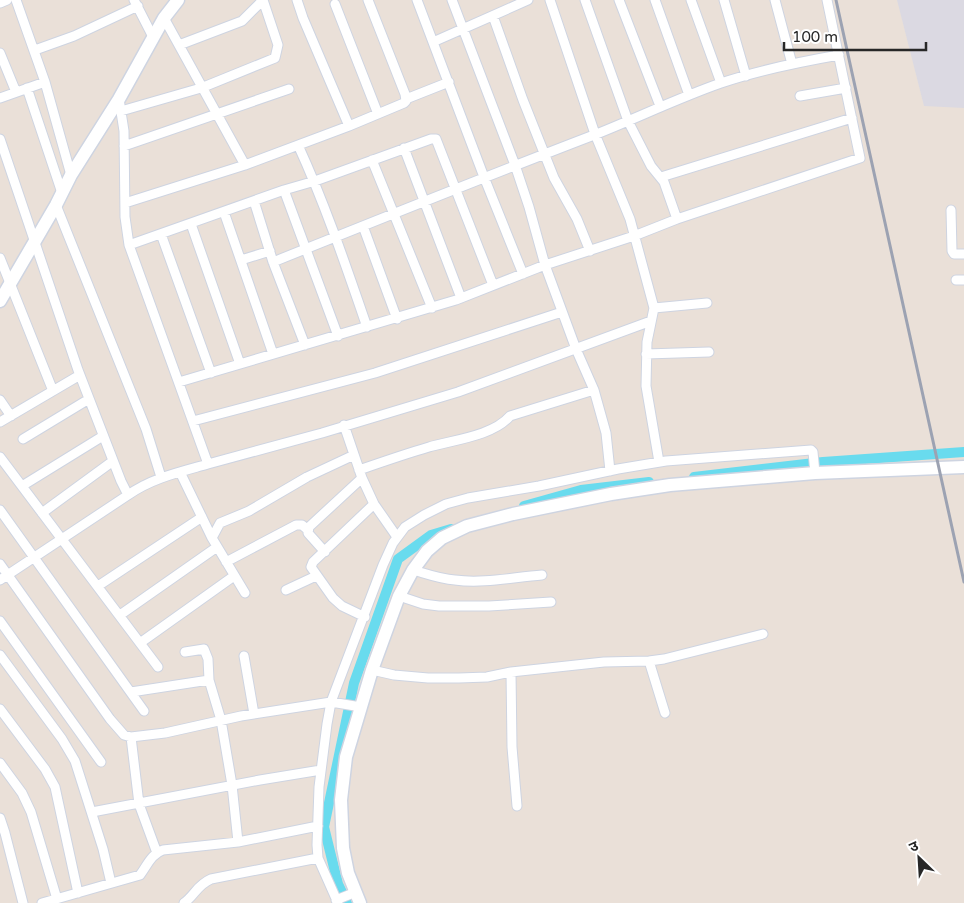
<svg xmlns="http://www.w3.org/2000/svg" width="964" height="903" font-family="'Varela Round','Noto Sans Devanagari',sans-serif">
  <rect width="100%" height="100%" fill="#eae0d8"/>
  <path fill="#dbd9e2" d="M897,0h67v108l-40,-2z"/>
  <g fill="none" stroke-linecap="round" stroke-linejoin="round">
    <path stroke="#69dbee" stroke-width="10" d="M694,477l129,-15 141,-10
      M524,506l57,-16 68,-8
      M347,903l-9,-19 -14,-57 30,-144 44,-124 33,-24 20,-6"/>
    <g stroke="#ced4e1" stroke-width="11">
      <path id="street" d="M16,0l29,82 26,93
        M134,0l19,37
        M297,0l6,18 46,108
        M417,0l67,177 39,97
        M452,0l63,165 14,42 16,58 31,84 18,41 12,43 4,38
        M550,0l45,134 35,85 24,89 -7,34 -1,44 13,76
        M585,0l43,121 23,45 13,16 13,37
        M619,0l41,106
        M655,0l34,95
        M691,0l30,83
        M724,0l22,76
        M775,0l17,64
        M0,3l7,-3
        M335,4l43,110
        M493,16l30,84 31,78 23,41 13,32
        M164,18l81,147
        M433,42l95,-42
        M179,45l63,-24 21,-21
        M35,50l39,-14 64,-30
        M0,53l16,39
        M27,88l35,105
        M800,96l46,-8
        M0,98l45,-16
        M119,99l5,32 1,86 4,28 79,219 114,-31 136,-41 193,-71
        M406,99l43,-17
        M121,111l80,-23 74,-30 3,-13 -15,-45
        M0,139l78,231 43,111 7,14c24,-17 52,-23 80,-31
        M298,145c27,59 48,121 69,182
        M124,146l165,-57
        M404,148l57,150
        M372,160l60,148
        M661,177l191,-59
        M284,190l31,-9 116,-42h5l57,146
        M254,201l19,61 32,83
        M125,203l120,-38 104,-39 55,-23 2,-2 -1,-7 -37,-94
        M56,205l90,224 15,48
        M951,210l1,41 2,3h10
        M224,212l49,142
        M191,224l49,140
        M363,226l34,93
        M161,234l50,139
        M129,245l155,-55 54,146
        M0,258l53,133
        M241,260l29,-9
        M273,262c107,-43 214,-86 321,-127 43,-17 84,-37 127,-52 38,-13 78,-21 118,-28
        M956,280h8
        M654,308l53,-5
        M646,354l63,-2
        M179,382l277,-82 89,-35 89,-29 43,-17 183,-61 -33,-158
        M0,400l11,16
        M193,421l182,-48 187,-61
        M0,422l80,-47
        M344,425l18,53 12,26 23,33
        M23,439l66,-40
        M0,457l158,210
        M359,470c23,-8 46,-16 70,-23 24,-7 64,-11 81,-31l84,-26
        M180,472l32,66 33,55
        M22,486l81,-50
        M0,510l144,201
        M42,513l71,-52
        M212,538l8,-15 29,-12 58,-34 47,-22
        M325,552l-17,-19 1,-6 53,-49
        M226,562l70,-37h6l6,5
        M0,564l110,155 14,16 7,2 34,-4 76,-17 90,-14 30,5
        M413,570c14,4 27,9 42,10 28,4 59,-3 87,-5
        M0,580l128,-85
        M98,586l104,-69
        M286,590l30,-14
        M399,596l24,8 16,2h50l62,-4
        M120,615l97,-68
        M365,617l-23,-11 -9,-8 -22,-31 2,-5 61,-58
        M0,621l101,141
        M140,643l94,-67
        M185,652l19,-3 4,10 1,21 12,40 11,65 6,57
        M0,655l62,84 13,22 28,88 8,34
        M244,656l10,58
        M649,661l16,52
        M372,670l22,5 34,3h31l28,-1 24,-5 93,-10 45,-1 15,-2 99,-25
        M511,672l1,75 5,59
        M131,692l78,-12
        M0,709l45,60 10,18 23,106
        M131,737l8,67 18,49
        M0,763l22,30 9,19 26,87
        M92,812l168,-32 61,-10
        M0,818l5,15 18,70
        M336,900l20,-8
        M42,903l98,-28c7,-9 11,-21 23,-25l75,-8 80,-16
        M184,903c11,-8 13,-18 27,-24l107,-21
        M338,903l-20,-45 -1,-13 2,-58 8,-63 4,-22 52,-137 10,-22 12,-16 19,-12 22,-11 22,-6 71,-12 79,-17 48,-8 145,-11 2,2 2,21"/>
    </g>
    <g stroke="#ced4e1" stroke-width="15">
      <path id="secondary" d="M0,301l56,-96 15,-30 48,-76 45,-81 14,-18
        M360,903l-12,-30 -5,-25 -2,-48 5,-43 26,-87 27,-74 14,-26 14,-19 15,-13 25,-12 46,-12 98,-20 59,-9 145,-12 149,-6"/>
    </g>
    <use href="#street" stroke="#fff" stroke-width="9"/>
    <use href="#secondary" stroke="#fff" stroke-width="12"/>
    <path stroke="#9ca2b2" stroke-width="3" d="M836,0l128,582"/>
  </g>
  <g transform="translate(919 858) rotate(335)" stroke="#ffffff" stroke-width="4" paint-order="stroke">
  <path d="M0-4L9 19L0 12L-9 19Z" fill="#272727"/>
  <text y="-8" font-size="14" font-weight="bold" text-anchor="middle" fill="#272727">उ</text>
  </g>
  <path d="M784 42v8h142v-8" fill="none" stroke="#272727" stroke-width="2.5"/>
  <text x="792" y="42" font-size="15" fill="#272727" stroke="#ffffff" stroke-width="4" paint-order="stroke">100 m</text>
</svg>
